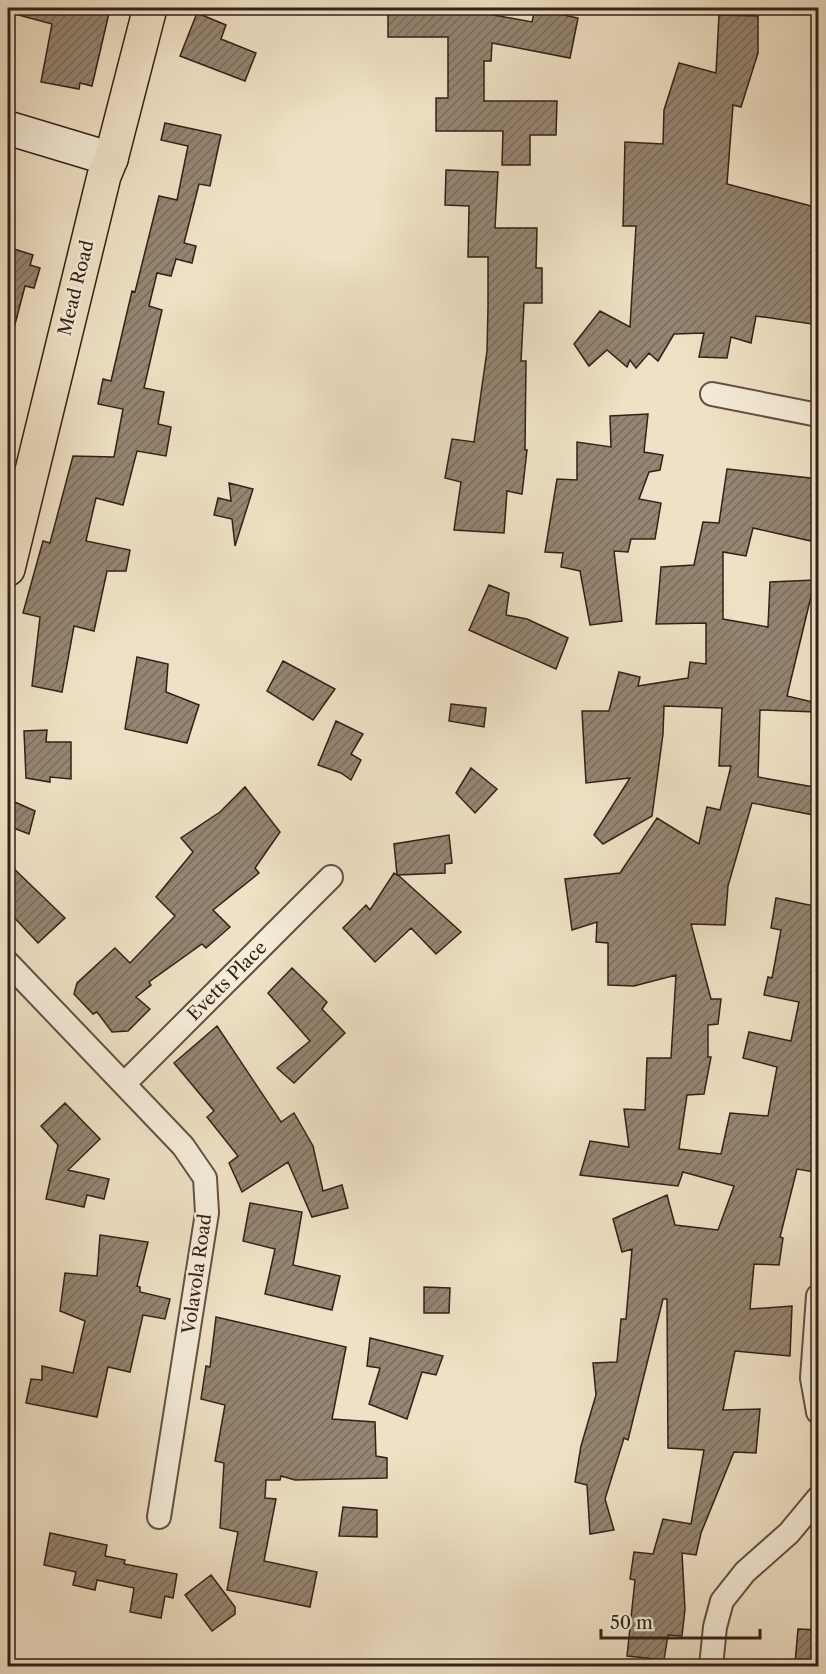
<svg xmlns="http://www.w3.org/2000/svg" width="826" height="1674" font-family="'Libre Caslon Text',serif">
  <defs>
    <pattern id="building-hatch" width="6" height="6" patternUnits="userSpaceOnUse" patternTransform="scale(1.5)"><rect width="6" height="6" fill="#958572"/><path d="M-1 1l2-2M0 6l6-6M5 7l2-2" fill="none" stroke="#7a6c5d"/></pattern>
  </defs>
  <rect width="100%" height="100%" fill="#efe1c5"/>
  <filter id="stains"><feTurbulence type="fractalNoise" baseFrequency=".00333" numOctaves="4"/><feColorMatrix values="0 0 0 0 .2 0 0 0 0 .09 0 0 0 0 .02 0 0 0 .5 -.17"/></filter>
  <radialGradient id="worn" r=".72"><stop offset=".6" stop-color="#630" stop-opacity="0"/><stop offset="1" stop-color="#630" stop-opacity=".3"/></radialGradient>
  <path fill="url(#building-hatch)" stroke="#332118" stroke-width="1.5" d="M12,8h78l19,5 -17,73 -12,-3 -1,6 -38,-7 11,-58 -41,-11z
    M388,8h69l75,14 3,-13 43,9 -8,40 -78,-15 -1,18h-7v40h73l-1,34h-26v30h-28l1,-34h-67v-33h12v-61h-60z
    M197,13l29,12 -5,14 35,14 -11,28 -65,-25z
    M719,15l39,1v37l-17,54 -8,-2 -6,79 92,24v117l-63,-9 -5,27 -20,-6 -4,21 -28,-1 5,-24 -30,1 -16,27 -9,-8 -13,15 -6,-8 -3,7 -20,-17 -18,16 -15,-22 26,-33 30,16 6,-101h-13l2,-84 38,2 1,-34 15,-47 37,10z
    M165,123l56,12 -11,51 -11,-2 -15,59 12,3 -4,17 -16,-4 -5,17 -14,-3 -8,33 13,4 -18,78 20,4 -6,32 13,3 -5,29 -29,-5 -14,54 -27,-7 -10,43 44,9 -4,21h-19l-13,60 -20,-5 -12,66 -30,-6 8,-69 -17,-4 20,-72 7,2 23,-87 41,1 9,-48 -25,-5 5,-25 8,2 21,-90 3,1 24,-96 18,4 11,-54 -27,-6z
    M446,170l52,2 -3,56h42l-1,40h6v35h-18l-3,58h5l-1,89h2l-5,44 -15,-3 -3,42 -50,-3 7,-48 -16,-4 7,-39 22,3 13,-91 1,-44v-50h-20l1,-51 -24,-1z
    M8,247l25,8 -3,10 10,3 -6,20 -9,-2 -12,46h-5z
    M648,414l-4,38 19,3 -3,15 -11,2 -10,27 22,4 -6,36h-24l-3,13 -14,-1 8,70 -32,4 -10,-54 -19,-4 2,-14 -18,-1 12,-73 20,1v-38l34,5 -1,-31z
    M727,469l92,10v30l-8,32 -58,-13 -7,28 -23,-4v67l45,8 2,-45 45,-2 -28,116 30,7 -1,9 -56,-2 -2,67 61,11v28l-67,-13 -24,83 -3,39 -34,-1 20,75h10l-3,25 -10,1v32h3l-7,37 -17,1 -8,54 42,5 9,-41 38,3 9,-49 -34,-9 6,-26 42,9 8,-39 -35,-7 4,-18 4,1 9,-48 -10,-2 5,-30 43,9v208l-4,17h4v18l-5,22 -17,-3 -17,68 3,1 -4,27 -25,-1 -4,45 42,-3 -2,50 -55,-5 -12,59 37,-1 -4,44 -22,-1 -33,81 -5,22 -14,-2 3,56 -3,27 -14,-1 -4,25 -37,-4 8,-76 -5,-1 4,-27 19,2 10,-35 28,5 13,-74 -36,-2 -1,-149h-4l-35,141 -4,-2 -19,61 9,31 -24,4 -3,-49 -12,-3 6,-36 15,-51 -3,-32 24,-1 4,-43h5l6,-70 -10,3 -9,-33 54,-24 8,30 43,5 16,-44 -51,-14 -5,14 -98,-11 10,-34 39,6 -5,-38 21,1 2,-52h24l5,-83 -42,11 -26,-1v-42l-12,-1 1,-20 -25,8 -7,-51 55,-6 37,-55 42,26 8,-37 13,3 11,-44h-12l3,-58 -58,-2 -1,28 -11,82 -49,28 -9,-9 36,-57 -44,5 -4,-72h27l10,-39 21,5 -2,9 50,-8 2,-16 16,2v-41l-50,1 5,-57 33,-2 9,-43 16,1z
    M229,483l24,6 -18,57 -3,-27 -18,-4 4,-17 13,3z
    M489,585l20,8 -3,22 21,4 41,19 -12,31 -87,-39z
    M137,657l31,7 -2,28 33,13 -12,38 -62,-14z
    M283,661l52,28 -22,31 -46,-29z
    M451,704l35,4 -2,19 -35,-6z
    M336,721l27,13 -12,20 10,6 -10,20 -10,-7 -23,-8z
    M47,730l-1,12h25v37l-21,-2v5l-24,-4 -2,-47z
    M471,768l26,21 -22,24 -19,-20z
    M245,787l35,45 -25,36 4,5 -46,37 17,17 -24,21 -4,-4 -53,38 2,3 -15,12 14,12 -22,22 -16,1 -15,-20 -4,2 -19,-20 3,-11 38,-35 15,15 45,-47 -19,-19 37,-45 -12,-14 39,-26z
    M8,799l27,12 -6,23 -21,-8z
    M449,835l3,28 -7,1v9l-47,2 63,57 -25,22 -25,-26 -36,34 -32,-34 23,-23 4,5 24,-37 3,2 -3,-31z
    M8,863l57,55 -27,25 -30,-32z
    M292,968l35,34 -5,7 23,24 -51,50 -17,-15 33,-27 -42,-48z
    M217,1026l64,96 13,-9 19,33 10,45 19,-6 6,23 -36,9 -24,-55 -46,30 -13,-29 9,-7 -31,-39 7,-6 -40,-48z
    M65,1103l35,36 -32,31 41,9 -5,20 -17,-4 -3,12 -38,-8 12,-54 -17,-19z
    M250,1203l52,9 -9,53 47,11 -8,34 -67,-16 10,-45 -32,-8z
    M100,1235l48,7 -11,44 3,1v5l30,7 -5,20 -22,-4 -13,57 -22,-5 -11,50 -71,-14 5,-24 11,1v-14l31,7 12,-52 -25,-10 5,-38 32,3z
    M424,1287l26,1 -1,25h-25z
    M216,1317l130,30 -14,72 43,3 1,34 11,2v20l-92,2 -14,-4 -1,4h-14l-1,18 11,1 -12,62 53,11 -7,35 -83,-17 11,-58 -18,-4 4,-65 -9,-2 10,-56 -24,-6 5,-33 4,1z
    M370,1338l73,18 -7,19 -14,-3 -15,47 -38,-15 11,-36 -13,-2z
    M343,1507l34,3v27l-38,-1z
    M50,1533l57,12 -2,11 20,4 -1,4 53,10 -4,24 -8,-2 -4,22 -31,-6 4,-24 -37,-8 -2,10 -22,-5 3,-13 -32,-7z
    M211,1575l24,32v7l-23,17 -27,-36z
    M798,1629l21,1v36l-24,-3z"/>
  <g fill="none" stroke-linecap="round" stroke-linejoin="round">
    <g stroke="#625143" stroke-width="26">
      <path id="street" d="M712,394l106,21
        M8,963l175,183 22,32 2,35 -48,304
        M124,1084l207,-207
        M818,1296l-6,82 6,34
        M711,1666l4,-39 7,-26 23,-29 44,-39 29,-35"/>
    </g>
    <g stroke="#332118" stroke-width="36">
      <path id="secondary" d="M8,128l103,31"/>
    </g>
    <g stroke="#332118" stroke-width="36">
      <path id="primary" d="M8,569l96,-393 7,-17 39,-151"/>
    </g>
    <use href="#street" stroke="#f5ecd9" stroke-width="22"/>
    <use href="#secondary" stroke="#f5ecd9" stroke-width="33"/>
    <use href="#primary" stroke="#efe1c5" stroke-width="33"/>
  </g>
  <g text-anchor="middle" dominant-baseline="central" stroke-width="5" stroke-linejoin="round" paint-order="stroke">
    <g font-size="18" fill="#332118" stroke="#f5ecd9">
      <text transform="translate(76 288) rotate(-76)">Mead Road</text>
      <text transform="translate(227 981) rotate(-45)">Evetts Place</text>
      <text transform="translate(197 1274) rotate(-82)">Volavola Road</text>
    </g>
  </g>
  <rect width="826" height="1674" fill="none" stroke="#efe1c5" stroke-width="30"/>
  <rect x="9" y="9" width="808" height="1656" fill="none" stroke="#332118" stroke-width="3"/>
  <rect x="15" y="15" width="796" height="1644" fill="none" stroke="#332118" stroke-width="1.5"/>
  <path d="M601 1629v9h159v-9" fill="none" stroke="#332118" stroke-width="3"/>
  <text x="610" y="1629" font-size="18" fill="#332118" stroke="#f5ecd9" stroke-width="4.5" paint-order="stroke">50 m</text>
  <rect width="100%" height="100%" filter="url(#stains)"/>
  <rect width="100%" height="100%" fill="url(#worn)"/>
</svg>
